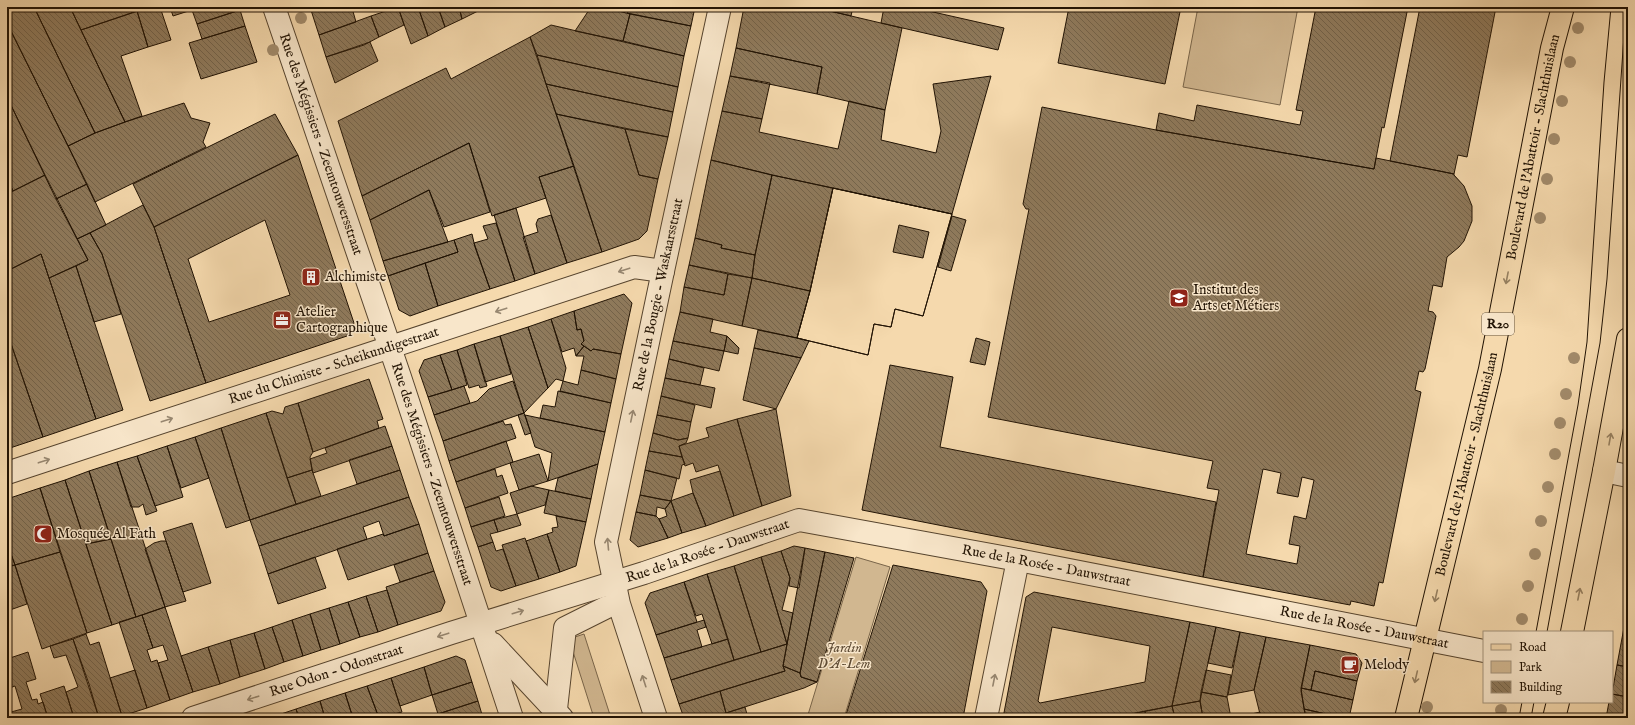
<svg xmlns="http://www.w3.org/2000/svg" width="1635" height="725" font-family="'IM FELL English',serif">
  <defs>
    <pattern id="building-back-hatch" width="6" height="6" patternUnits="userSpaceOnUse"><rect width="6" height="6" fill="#8f7a5c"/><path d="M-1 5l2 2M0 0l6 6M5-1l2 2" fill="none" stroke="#74634a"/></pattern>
  </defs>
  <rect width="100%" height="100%" fill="#f5d9ad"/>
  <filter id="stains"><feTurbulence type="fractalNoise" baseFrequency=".005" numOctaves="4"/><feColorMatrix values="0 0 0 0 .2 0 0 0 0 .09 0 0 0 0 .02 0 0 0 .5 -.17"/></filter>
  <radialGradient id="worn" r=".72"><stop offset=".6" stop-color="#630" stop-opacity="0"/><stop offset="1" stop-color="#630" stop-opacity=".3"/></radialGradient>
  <path fill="#d1b790" stroke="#79654a" d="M1198,7h100l-18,98 -97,-18z
    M856,557l34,10 -46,151h-37z
    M584,634l27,84h-17l-25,-79z"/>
  <path fill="url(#building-back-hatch)" stroke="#211304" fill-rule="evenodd" d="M7,7h27l61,126 -27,13 -61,-123z
    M34,7h36l55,115 -30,11z
    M70,7h59l3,6 -51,17z
    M129,7h21l-18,6z
    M150,7h10l11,33 -23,7 -11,-36z
    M170,7h31l-28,9z
    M201,7h38l1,3 -43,14 -5,-14z
    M310,7h45l-3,1 4,14 -37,13z
    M398,7h20l10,29 -17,8z
    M398,7l6,18 -25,12 -8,-21z
    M418,7h20l7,20 -17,9z
    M438,7h21l3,12 -17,8z
    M459,7h27l-24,12z
    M591,7h12l27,7 -7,27 -48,-10z
    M629,7h66l-4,19 -64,-13z
    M744,7h69l89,21 -17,82 -68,-16 5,-27 -86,-19z
    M813,7h40l-2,9z
    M884,7h27l93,21 -6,22 -117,-27z
    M1069,7h112l-16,77 -107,-21z
    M1316,7h92l-24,121 -2,-1 -8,42 -218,-39 3,-17 35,8 3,-16 103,20 3,-14 -7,-1z
    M1420,7h76l-29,150 -9,-2 -4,19 -64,-13z
    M240,10l5,16 -43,13 -5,-15z
    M137,11l11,36 -27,9 21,60 -17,6 -44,-92z
    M630,14l61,12 -7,30 -61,-15z
    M371,16l8,21 -15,8 -38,12 -7,-22z
    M7,23l80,161 -31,15 -49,-102z
    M551,25l133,31 -6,31 -141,-32 -7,-18z
    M245,26l12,36 -56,17 -12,-36z
    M530,37l44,129 -35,11 7,21 -54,18 -23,-73 -107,53 -24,-75 108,-53 5,11z
    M370,42l8,19 -43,22 -9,-26z
    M736,48l86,19 -5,27 -87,-18z
    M537,55l141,32 -5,25 -127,-28z
    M730,76l40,7 -8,36 -40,-8z
    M991,76l-39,138 -180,-39 -61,-15 11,-49 40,8 -3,13 79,17 11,-48 36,9 -4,30 55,13 5,-22 -8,-47z
    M546,84l127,28 -5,25 -112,-23z
    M7,97l38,78 -32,16 -6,-14z
    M184,103l7,15 19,5 -7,19 3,5 -111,55 -27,-56 27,-13 30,-11z
    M1042,107l114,23 218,39 2,-11 78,16v1l10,11 8,20v15l-8,20 -5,6 -12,10 -5,30 -9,-2 -5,26 5,1 3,4 -11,53 -2,3 -4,-1 -4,19 6,2 -38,191 -4,-1 -5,24 -23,-5 -1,4 -147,-28 16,-87 -12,-2 6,-27 -225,-44 41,-208h-3l-3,-5zM1263,469l18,4 -4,20 21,4 4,-20 12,3 -8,39 -12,-3 -5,28 11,2 -3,18 -51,-10z
    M275,114l23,41 -144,72 -21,-43z
    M556,114l69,15 14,46 19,4 -11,52 -8,8 -37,13z
    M625,129l43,8 -10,42 -19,-4z
    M469,143l21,69 -46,15 -15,-37 -59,30 -8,-24z
    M298,155l56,168 -7,13 -141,47 -52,-156zM265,220l25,75 -81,27 -21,-63z
    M711,160l61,15 -17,80 -34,-7 1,-3 -27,-7z
    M574,166l28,86 -35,11 -28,-86z
    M45,175l43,85 -39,18 -8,-24 -34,17v-77z
    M772,175l61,13 -23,103 -58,-13 3,-23z
    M7,177l6,14 -6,3z
    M87,184l19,41 -29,14 -21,-40z
    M833,188l119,26 -29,102 -28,-7 -4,18 -17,-3 -6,31 -71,-17 13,-47zM899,225l30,7 -6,26 -30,-6z
    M833,188l119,26 -29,102 -28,-7 -4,18 -17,-3 -6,31 -71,-17 13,-47z
    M429,190l19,52 -65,19 -13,-41z
    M143,205l11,22 52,156 -56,18 -48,-147 -12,-21z
    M516,208l19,66 -20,7 -21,-66z
    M551,215l16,48 -32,11 -12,-37 15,-5 -2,-8 2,-5z
    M952,216l14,4 -15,51 -13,-4z
    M496,223l19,58 -25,8 -16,-46 14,-4 -5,-13z
    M90,233l12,21 19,60 -27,8 -18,-56 12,-6 -11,-21z
    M472,234l3,13 15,42 -52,17 -13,-43 33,-11 -4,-12z
    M695,238l27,7 -1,3 34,7 -3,23 -63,-13z
    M454,240l4,12 -70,24 -5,-15z
    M41,254l55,165 -53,18 -36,-105v-61z
    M425,263l13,43 -28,10 -11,-6 -11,-34z
    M689,265l39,9 -4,21 -40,-8z
    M76,266l47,144 -27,9 -47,-141z
    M728,274l24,4 -10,48 -62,-14 4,-25 40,8z
    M752,278l58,13 -13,47 -55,-12z
    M624,294l8,9 -11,51 -28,-5 -2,2 -10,-7 3,-3 -3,-12 -4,1 -3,-19z
    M574,311l3,19 4,-1 3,12 -3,3 3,2 -8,10 -2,-8 -12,4 -11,-33z
    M680,312l33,7 -3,13 17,4 -3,15 -51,-10z
    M551,319l15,49 -3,13 -7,-2 -8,9 -20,-61z
    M528,327l20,61 -24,25 -24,-77z
    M758,330l39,8 12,3 -8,17 -47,-10z
    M7,332l36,105 -36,12z
    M500,336l11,38 -26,8 -11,-38z
    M727,336l12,12 -1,6 -14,-3z
    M976,338l14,4 -5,23 -15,-3z
    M673,341l51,10 -5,20 -50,-12z
    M474,344l13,42 -7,2 -1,-3 -10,3 -12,-38z
    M584,346l7,5 2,-2 28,5 -5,25 -35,-9 3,-14h-8z
    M754,348l47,10 -25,51 -33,-9z
    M457,350l10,35 -15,5 -12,-35z
    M440,355l12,35 -24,7 -9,-26 5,-11z
    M669,359l35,9 -4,17 -35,-7z
    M890,365l63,12 -13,70 276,55 -13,75 -341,-67z
    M581,370l35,9 -5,24 -51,-12 3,-10 15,4z
    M665,378l50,10 -4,20 -50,-12z
    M369,379l14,40 -6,2 2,7 -66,24 -15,-49z
    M513,381l11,32 -81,28 -9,-26 43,-14 12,-12z
    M464,386l6,17 -36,12 -6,-18z
    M558,391l53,12 -6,29 -65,-14 3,-13 12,2z
    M661,396l34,9 -4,17 -34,-7z
    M298,403l15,49 -3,5 2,13 -25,8 -21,-65 6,-2 11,3 2,-7z
    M776,409l15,87 -29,10 -25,-87z
    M266,413l30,91 -46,16 -29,-92z
    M524,413l7,20 -6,2 -7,-20z
    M525,415l80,17 -7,32 -50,17 4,-28 -17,-6z
    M657,415l34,7 -3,16 -10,2 -25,-7z
    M737,419l25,87 -28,10 -16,-51 -22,7 -3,-9 -8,3 -6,-20 30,-9 -3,-9z
    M503,421l2,4 6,-1 5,14 -67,23 -6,-20z
    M385,426l7,20 -79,27 -3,-14 17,-6 -2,-5z
    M221,428l29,92 -24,8 -31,-91z
    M653,433l25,7 10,-2 -2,5 -7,3 3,11 -33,-6z
    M195,437l14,41 -28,10 -14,-42z
    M506,441l7,21 -57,20 -7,-21z
    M167,446l16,51 -28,9 -18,-50z
    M392,446l8,24 -43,14 -8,-24z
    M649,451l33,6 3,7 -3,1 -3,14 -34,-9z
    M539,454l9,27 -29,9 -9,-27z
    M137,456l20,55 -11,4 -3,-11 -4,3h-8l-14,-45z
    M117,462l48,145 -29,10 -47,-146z
    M598,464l-7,35 -36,-8 3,-13z
    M495,469l2,8 5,-2 6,18 -43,15 -9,-26z
    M312,470l9,26 -25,8 -9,-26z
    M400,470l9,27 -150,49 -9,-26z
    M645,470l32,8 -6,23 -31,-6z
    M89,471l22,68 -25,5 -21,-64z
    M720,471l14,45 -28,10 -13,-33 -3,-13z
    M65,480l47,145 -25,8 -47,-145z
    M531,486l18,4 -4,15 -28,9 -7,-21z
    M40,488l20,64 -45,13 -8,-22v-44z
    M549,490l42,9 -5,23 -42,-9z
    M693,493l13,33 -24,7 -11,-32 2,-1z
    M640,495l19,4 12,2 -6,8 -8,-2 -1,9 -20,-4z
    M409,497l10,27 -35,12 -5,-15 -16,6 4,12 -99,35 -9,-28z
    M499,497l6,19 -34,11 -6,-19z
    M671,501l11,32 -14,5 -9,-19 8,-3 -2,-7z
    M636,512l20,4 3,3 9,19 -30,9 -8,-7z
    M517,514l4,11 -23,7 -4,-12z
    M556,516l30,6 -10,44 -16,6 -13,-38 6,-2 -1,-4 6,-1z
    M494,520l4,12 -8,2 3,8 -15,5 -7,-20z
    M192,523l19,60 -28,9 -20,-60z
    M419,524l9,29 -80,27 -11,-31 46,-15 1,2z
    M547,534l13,38 -21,7 -13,-38z
    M525,538l14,41 -23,7 -14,-41z
    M111,539l25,78 -24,8 -26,-81z
    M161,541h5l20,60 -21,6 -20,-58 9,-6z
    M493,542l3,9 7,-2 13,37 -15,5 -10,-4 -13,-40z
    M7,543l8,22 -8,2z
    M794,546l11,2 -6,40 -10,-2 1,-8 -9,-27z
    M805,548l20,4 -25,121 -17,-7z
    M781,551l9,27 -8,32 11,3 -6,31 -26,-87z
    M60,552l27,81 -45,16 -27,-84z
    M825,552l29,6 -37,124 -16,-5 -1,-4z
    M428,553l6,18 -34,11 -6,-17z
    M315,557l11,31 -48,16 -10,-30z
    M761,557l26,87 -26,8 -27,-86z
    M15,565l12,39 -20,7v-44z
    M893,565l88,17 6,9 -24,127h-118z
    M734,566l27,86 -27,8 -27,-86z
    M434,571l11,31 -4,9 -43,14 -12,-38z
    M707,574l21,65 -16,5 -10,-30 -6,2 -12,-34z
    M684,582l13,40 -41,13 -11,-32 5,-10z
    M387,590l11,35 -20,7 -12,-36z
    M1034,592l156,30 -18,84 -60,12h-109l23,-121zM1052,627l98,19 -5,36 -105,21 -2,-2z
    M366,596l12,36 -18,5 -12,-35z
    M348,602l12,35 -20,7 -11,-36z
    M1628,606v61l-11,-2z
    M165,607l28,85 -23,8 -12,-37 10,-3 -5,-15 -10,3 -11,-33z
    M329,608l11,36 -19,6 -11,-36z
    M310,614l11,36 -18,6 -11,-36z
    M142,615l11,33 -6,2 4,12 6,-2 13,40 -23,8 -28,-86z
    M292,620l11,36 -19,6 -12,-35z
    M704,620l2,7 -9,3 5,17 -38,11 -8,-23z
    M1190,622l26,5 -8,36 -8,38 -28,5z
    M272,627l12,35 -19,7 -11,-36z
    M1216,627l24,5 -8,36 -24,-5z
    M1240,632l26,5 -12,53 -26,5z
    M254,633l11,36 -25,8 -10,-37z
    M86,634l4,11 9,-3 23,74 -7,2h-16l-26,-79z
    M1266,637l44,8 -9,46 5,27h-45l-7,-28z
    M73,639l16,45 10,34h-25l-8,-26 12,-5 -12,-32 -12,3 -4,-12z
    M728,639l6,21 -63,20 -7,-22z
    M230,640l10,37 -20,7 -12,-37z
    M787,644l-4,22 2,5 -106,33 -8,-24z
    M1310,645l46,9 6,9 -5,18 -42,-10 -4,19 -10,-2z
    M208,647l12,37 -27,8 -12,-36z
    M28,652l8,27 -10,3 6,18 5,-1 1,5 5,-2 5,16h-35l-2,-6 11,-3 -7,-23 -8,3v-30z
    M456,656l9,4 7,22 -40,13 -8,-28z
    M1617,665l11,2v30l-16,-3z
    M783,666l17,7 1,4 16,5 -13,6 -78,25 -6,-22 65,-20z
    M424,667l8,28 -32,11 -9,-28z
    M135,670l12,38 -25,8 -12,-38z
    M1206,670l25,5 -4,22 -26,-5z
    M1315,671l42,10 -4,19 -42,-10z
    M391,678l11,34 -23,6 -12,-32z
    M472,682l6,19 -40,13 -6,-19z
    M64,686l10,32h-26l-8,-24z
    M367,686l12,32h-26l-8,-25z
    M1301,688l52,12 -4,18h-6l-39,-9z
    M720,691l6,22 -14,5h-28l-5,-14z
    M1201,692l26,5 4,21h-28l-3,-17z
    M345,693l8,25h-28l-5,-17z
    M1612,694l16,3v21h-22l3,-16h3z
    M320,701l5,17h-26l-3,-9z
    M478,701l5,17h-46h2l-1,-4z
    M1200,701l3,17h-28l-3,-12z
    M1172,706l3,12h-29l-1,-7z
    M745,707l3,11h-36l14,-5z
    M296,709l3,9h-30z
    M1304,709l9,2 30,7h-37z
    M11,711l2,7h-6v-5z
    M1145,711l1,7h-25v-2z
    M1260,712l1,6h-27z"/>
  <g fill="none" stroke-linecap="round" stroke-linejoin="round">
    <g stroke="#56442e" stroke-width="24">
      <g id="minor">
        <path id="s1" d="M274,7l126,370 112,341"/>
        <path d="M1604,471l24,5"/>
        <path id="s2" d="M7,473l627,-206 29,4"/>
        <path d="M493,644l69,74"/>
        <path id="s3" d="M193,718l258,-85 193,-60 155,-53 219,40 466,91"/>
        <path d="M555,718l10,-90 42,-21"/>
        <path id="s4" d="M656,718l-37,-114 -13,-62 57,-271 57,-264"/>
        <path d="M986,718l32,-158"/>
      </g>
    </g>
    <g stroke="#211304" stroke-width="24">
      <g id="major">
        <path d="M1572,632l32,-161 24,-132"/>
        <path id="s5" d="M1406,718l84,-349 62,-321 11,-41"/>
        <path d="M1554,718l4,-16"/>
      </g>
    </g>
    <use href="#minor" stroke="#f8e6ca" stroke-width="22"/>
    <use href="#major" stroke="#f5d9ad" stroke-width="22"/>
    <path stroke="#211304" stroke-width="1" d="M1536,632l42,-227 9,-63 17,-260 7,-75
      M1547,632l53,-289 7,-64 19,-272
      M1519,718l3,-16
      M1531,718l3,-16"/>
  </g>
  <g fill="#a28b6b">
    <circle cx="301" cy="18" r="6"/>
    <circle cx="1578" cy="28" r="6"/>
    <circle cx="273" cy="50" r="6"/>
    <circle cx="1570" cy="62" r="6"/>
    <circle cx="1562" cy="101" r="6"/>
    <circle cx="1554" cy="139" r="6"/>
    <circle cx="1547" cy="179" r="6"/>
    <circle cx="1540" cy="218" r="6"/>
    <circle cx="1574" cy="358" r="6"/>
    <circle cx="1566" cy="394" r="6"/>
    <circle cx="1560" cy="423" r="6"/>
    <circle cx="1555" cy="454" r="6"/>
    <circle cx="1548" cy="487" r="6"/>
    <circle cx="1541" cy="521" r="6"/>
    <circle cx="1535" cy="554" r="6"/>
    <circle cx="1528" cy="586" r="6"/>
    <circle cx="1522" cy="619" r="6"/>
    <circle cx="1427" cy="707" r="6"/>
    <circle cx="1501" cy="710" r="6"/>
  </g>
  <defs><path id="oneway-shaft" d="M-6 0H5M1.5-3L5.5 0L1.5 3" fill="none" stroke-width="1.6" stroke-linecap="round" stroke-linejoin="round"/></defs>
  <g stroke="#978771">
    <use href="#oneway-shaft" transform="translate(624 270) rotate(162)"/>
    <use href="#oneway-shaft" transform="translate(501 310) rotate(162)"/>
    <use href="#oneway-shaft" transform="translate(632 416) rotate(-78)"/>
    <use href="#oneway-shaft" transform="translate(167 420) rotate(-18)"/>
    <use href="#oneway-shaft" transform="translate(44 461) rotate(-18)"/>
    <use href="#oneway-shaft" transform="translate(608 544) rotate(-95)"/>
    <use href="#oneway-shaft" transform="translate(518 612) rotate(-17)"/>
    <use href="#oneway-shaft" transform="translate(443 635) rotate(162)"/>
    <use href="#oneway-shaft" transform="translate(994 680) rotate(-79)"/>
    <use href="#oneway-shaft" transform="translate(644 681) rotate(-108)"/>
    <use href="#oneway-shaft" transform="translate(253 698) rotate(162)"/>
  </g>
  <g stroke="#968061">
    <use href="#oneway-shaft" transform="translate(1507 278) rotate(101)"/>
    <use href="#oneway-shaft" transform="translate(1610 439) rotate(-80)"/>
    <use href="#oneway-shaft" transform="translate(1579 594) rotate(-79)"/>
    <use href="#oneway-shaft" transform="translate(1436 596) rotate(103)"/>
    <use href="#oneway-shaft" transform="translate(1416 677) rotate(103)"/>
  </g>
  <defs>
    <g id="building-square" transform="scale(1)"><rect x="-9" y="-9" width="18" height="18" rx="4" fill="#8f2418" stroke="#f8e6ca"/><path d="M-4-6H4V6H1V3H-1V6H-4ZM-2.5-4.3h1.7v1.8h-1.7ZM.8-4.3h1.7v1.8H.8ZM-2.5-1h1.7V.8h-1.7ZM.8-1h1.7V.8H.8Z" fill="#fff"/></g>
    <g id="school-square" transform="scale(1)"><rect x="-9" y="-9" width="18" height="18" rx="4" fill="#8f2418" stroke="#f8e6ca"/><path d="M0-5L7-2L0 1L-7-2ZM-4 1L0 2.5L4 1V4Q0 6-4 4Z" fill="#fff"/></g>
    <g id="office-square" transform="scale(1)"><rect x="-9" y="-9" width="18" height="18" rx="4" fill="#8f2418" stroke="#f8e6ca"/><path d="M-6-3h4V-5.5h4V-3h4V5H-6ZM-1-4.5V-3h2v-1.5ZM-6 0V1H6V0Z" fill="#fff"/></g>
    <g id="mosque-square" transform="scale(1)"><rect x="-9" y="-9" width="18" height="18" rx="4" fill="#8f2418" stroke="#f8e6ca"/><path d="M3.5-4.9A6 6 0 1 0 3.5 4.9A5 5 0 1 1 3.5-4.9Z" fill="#fff"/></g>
    <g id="cafe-square" transform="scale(1)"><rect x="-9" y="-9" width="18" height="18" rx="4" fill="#8f2418" stroke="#f8e6ca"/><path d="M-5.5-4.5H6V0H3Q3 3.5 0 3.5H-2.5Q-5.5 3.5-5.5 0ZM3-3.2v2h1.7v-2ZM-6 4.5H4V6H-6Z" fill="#fff"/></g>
  </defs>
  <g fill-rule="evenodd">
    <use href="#building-square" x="311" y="277"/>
    <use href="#school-square" x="1179" y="298"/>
    <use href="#office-square" x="282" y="320"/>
    <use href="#mosque-square" x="43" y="534"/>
    <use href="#cafe-square" x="1350" y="665"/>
  </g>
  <g text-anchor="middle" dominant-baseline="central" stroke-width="3" stroke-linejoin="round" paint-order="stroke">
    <rect fill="#f8e6ca" stroke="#62523f" stroke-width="1" x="1482" y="313" width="32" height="22" rx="3"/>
    <g font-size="13" font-weight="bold" fill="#211304">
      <text x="1498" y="324">R20</text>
    </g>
    <g font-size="14" fill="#211304" stroke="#f8e6ca">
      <text stroke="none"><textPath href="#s1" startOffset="145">Rue des Mégissiers - Zeemtouwersstraat</textPath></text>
      <text stroke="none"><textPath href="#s5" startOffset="585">Boulevard de l'Abattoir - Slachthuislaan</textPath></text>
      <text stroke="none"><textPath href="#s4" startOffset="436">Rue de la Bougie - Waskaarsstraat</textPath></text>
      <text stroke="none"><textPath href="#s2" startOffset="344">Rue du Chimiste - Scheikundigestraat</textPath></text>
      <text stroke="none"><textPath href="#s5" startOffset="261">Boulevard de l'Abattoir - Slachthuislaan</textPath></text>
      <text stroke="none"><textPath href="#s1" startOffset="493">Rue des Mégissiers - Zeemtouwersstraat</textPath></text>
      <text stroke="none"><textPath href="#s3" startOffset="541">Rue de la Rosée - Dauwstraat</textPath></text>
      <text stroke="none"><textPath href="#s3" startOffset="889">Rue de la Rosée - Dauwstraat</textPath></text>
      <text stroke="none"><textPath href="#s3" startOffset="1213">Rue de la Rosée - Dauwstraat</textPath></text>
      <text stroke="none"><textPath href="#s3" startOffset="151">Rue Odon - Odonstraat</textPath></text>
    </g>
    <g font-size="14" fill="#211304" stroke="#f8e6ca" text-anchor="start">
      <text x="325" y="277">Alchimiste</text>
      <text x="1193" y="290">Institut des<tspan x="1193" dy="16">Arts et Métiers</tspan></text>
      <text x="296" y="312">Atelier<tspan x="296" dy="16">Cartographique</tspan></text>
      <text x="57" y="534">Mosquée Al Fath</text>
      <text x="1364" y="665">Melody</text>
    </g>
    <g font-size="14" font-style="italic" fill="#5f4c35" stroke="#f8e6ca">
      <text x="844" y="648">Jardin<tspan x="844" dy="16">D'A-Lem</tspan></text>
    </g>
  </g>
  <rect width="1635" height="725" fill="none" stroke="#f5d9ad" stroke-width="24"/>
  <rect x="8" y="8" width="1619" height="709" fill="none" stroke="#211304" stroke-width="2"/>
  <rect x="12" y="12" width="1611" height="701" fill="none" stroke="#211304"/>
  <rect x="1483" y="631" width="130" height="72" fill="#f8e6ca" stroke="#a2927b"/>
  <rect x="1491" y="644" width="20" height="6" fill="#f5d9ad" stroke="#a2927b"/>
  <text x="1519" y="651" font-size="12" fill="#211304">Road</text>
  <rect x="1491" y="661" width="20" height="12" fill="#d1b790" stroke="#a2927b"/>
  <text x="1519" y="671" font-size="12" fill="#211304">Park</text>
  <rect x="1491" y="681" width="20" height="12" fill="url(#building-back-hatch)" stroke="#a2927b"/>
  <text x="1519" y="691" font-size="12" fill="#211304">Building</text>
  <rect width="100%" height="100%" filter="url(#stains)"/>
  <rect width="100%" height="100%" fill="url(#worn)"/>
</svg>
